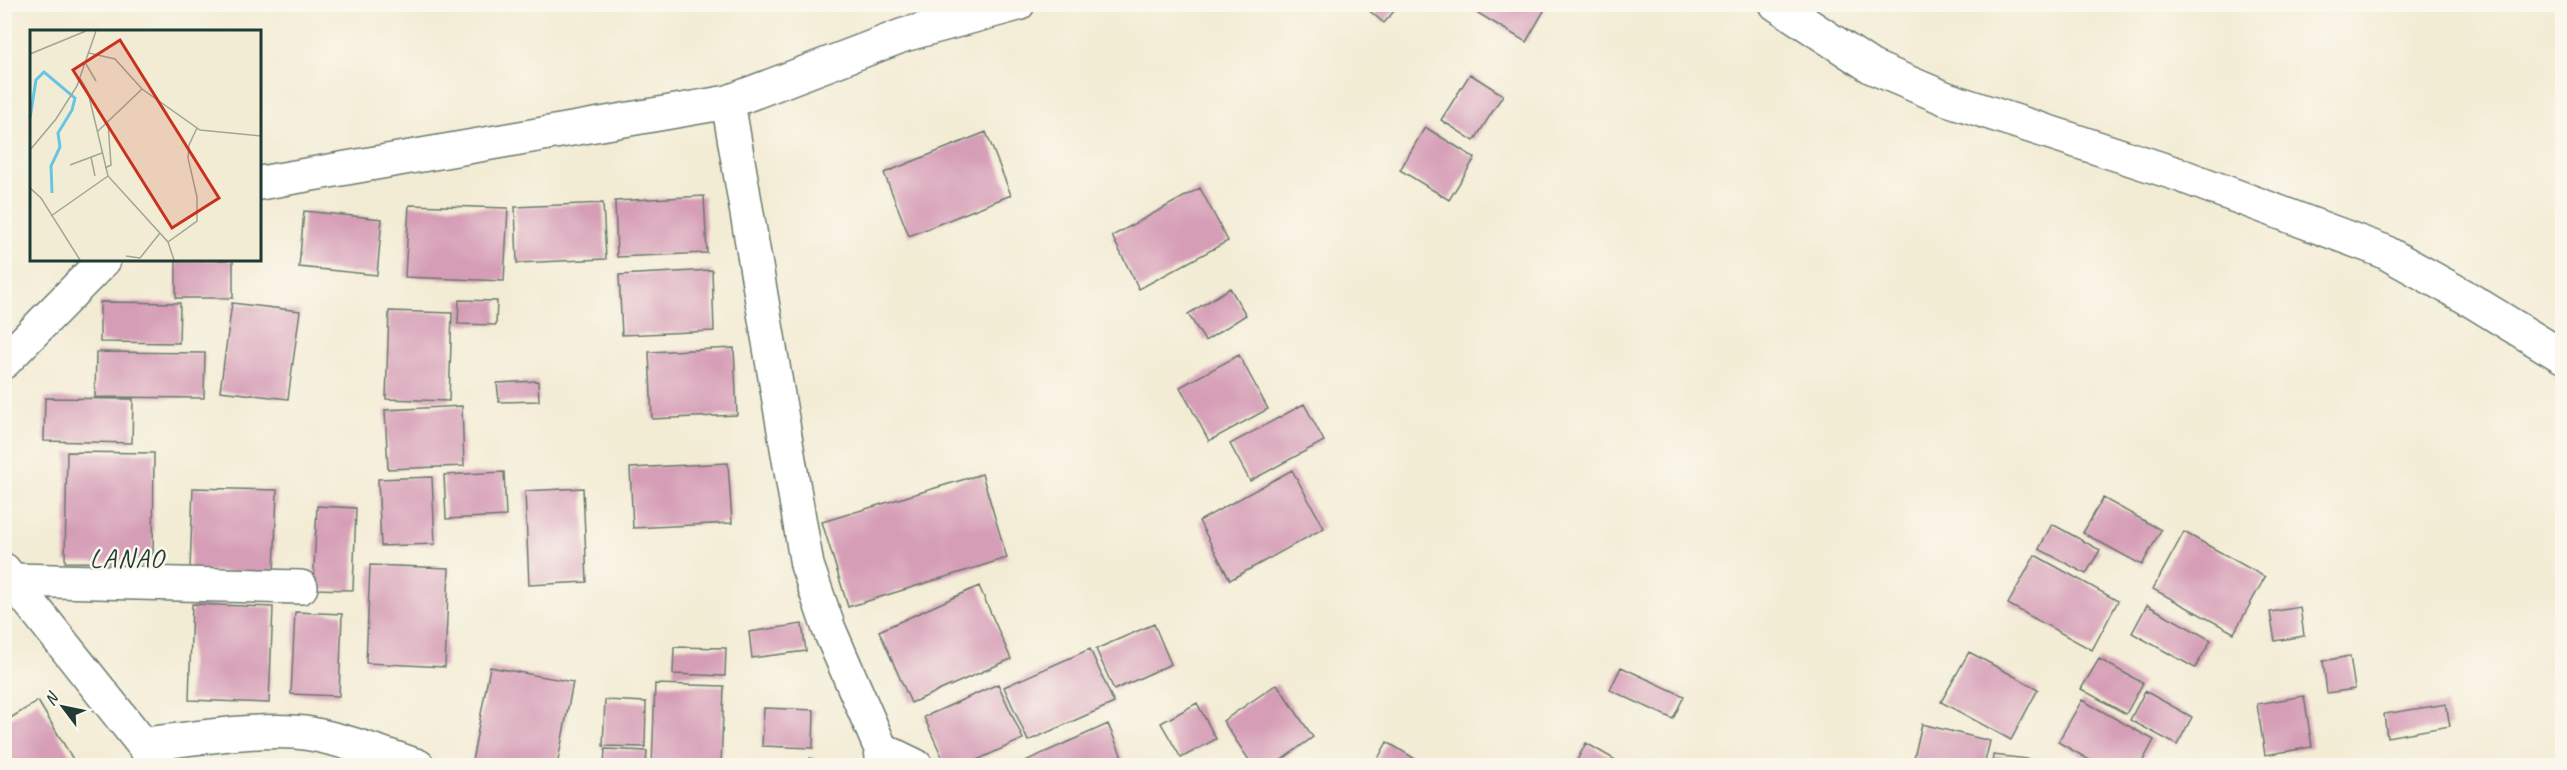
<svg xmlns="http://www.w3.org/2000/svg" width="2567" height="770" font-family="Caveat,sans-serif">
  <rect width="100%" height="100%" fill="#fbf7ec"/>
  <filter id="ink" filterUnits="userSpaceOnUse"><feTurbulence type="fractalNoise" baseFrequency=".0167" numOctaves="2"/><feDisplacementMap in="SourceGraphic" scale="12" xChannelSelector="R" yChannelSelector="G"/><feConvolveMatrix kernelMatrix="1 2 1 2 8 2 1 2 1" color-interpolation-filters="sRGB"/></filter>
  <filter id="wash" filterUnits="userSpaceOnUse"><feTurbulence type="fractalNoise" baseFrequency=".008" numOctaves="4" result="noise"/><feDisplacementMap in="SourceGraphic" scale="24" xChannelSelector="R" yChannelSelector="G"/><feGaussianBlur stdDeviation="1.35" result="paint"/><feColorMatrix in="noise" values="0 0 0 0 0 0 0 0 0 0 0 0 0 0 0 0 0 1.4 0 .05"/><feComposite in="paint" operator="in"/></filter>
  <g filter="url(#wash)">
    <rect width="100%" height="100%" fill="#f3ecd5"/>
    <g id="blocks">
      <path fill="#d59db6" d="M1361,4h39l-16,19z
        M1463,4h85l-22,38z
        M1470,74l33,21 -29,46 -33,-21z
        M1425,127l50,31 -26,42 -49,-30z
        M986,132l25,63 -102,41 -25,-63z
        M1200,188l28,53 -89,48 -27,-53z
        M704,196l3,57 -90,4 -2,-56z
        M603,203l3,56 -89,4 -2,-56z
        M409,205l99,3 -4,73 -99,-4z
        M304,211l78,8 -5,56 -78,-8z
        M176,260h57v38h-57z
        M712,270l2,61 -92,4 -3,-60z
        M1230,288l16,27 -41,26 -17,-27z
        M459,300l38,1 -1,24 -38,-1z
        M100,302l80,1 -1,40 -79,-1z
        M232,303l68,8 -12,88 -68,-8z
        M389,311l63,2 -3,88 -63,-2z
        M734,348l3,67 -85,4 -3,-67z
        M96,352l109,1 -1,45 -109,-1z
        M1239,355l29,54 -59,32 -29,-54z
        M538,381l1,20 -40,1 -2,-19z
        M45,398l88,1 -1,44 -88,-2z
        M1304,404l20,37 -74,40 -20,-37z
        M462,406l2,60 -76,3 -3,-59z
        M67,452l87,1 -1,110 -88,-1z
        M728,463l4,60 -99,5 -3,-60z
        M1292,470l32,58 -94,52 -31,-59z
        M504,472l2,44 -60,3 -2,-44z
        M982,474l25,84 -159,49 -26,-85z
        M432,477l3,67 -54,2 -3,-67z
        M193,488l84,2 -3,84 -84,-4z
        M583,488l4,94 -58,3 -4,-94z
        M2103,498l58,32 -19,35 -59,-32z
        M317,506l39,2 -3,82 -40,-1z
        M2052,524l48,26 -14,24 -47,-25z
        M2184,532l81,45 -31,56 -81,-44z
        M2035,555l83,46 -26,49 -84,-46z
        M370,565l79,3 -4,99 -79,-4z
        M979,586l32,73 -100,44 -32,-72z
        M192,604l81,3 -4,96 -80,-3z
        M2147,605l64,35 -16,28 -63,-35z
        M2300,607l4,29 -29,5 -5,-29z
        M295,612l47,2 -3,82 -48,-2z
        M802,624l4,27 -54,7 -3,-26z
        M1154,624l17,40 -57,26 -18,-41z
        M674,647l52,1 -1,28 -52,-2z
        M1090,649l24,54 -86,38 -24,-54z
        M1969,652l69,37 -27,51 -70,-38z
        M2350,656l5,33 -28,4 -4,-32z
        M2099,659l44,24 -17,31 -45,-25z
        M490,667l83,15 -16,84h-86z
        M1621,667l63,29 -11,23 -63,-29z
        M655,684l69,2 -3,80h-69z
        M998,684l25,55 -59,27h-18l-22,-49z
        M1277,684l36,53 -40,29h-20l-30,-45z
        M2145,691l47,26 -15,28 -47,-25z
        M2304,696l8,51 -47,8 -8,-51z
        M605,700l41,2 -1,45 -42,-1z
        M2082,700l72,40 -14,26h-40l-42,-24z
        M38,701l39,65h-73v-44z
        M1197,703l19,36 -35,19 -20,-35z
        M2446,704l4,22 -63,11 -3,-23z
        M764,708l50,2 -1,38 -51,-2z
        M1108,724l18,42h-101l-2,-4z
        M1922,724l68,17 -6,25h-72z
        M1387,742l40,24h-53z
        M1586,743l40,23h-52z
        M605,749l42,2 -1,15h-42z
        M1993,755l70,8 -1,3h-70z
        M810,758l21,7v1h-23z"/>
    </g>
  </g>
  <g filter="url(#ink)">
    <use href="#blocks" fill-opacity="0" stroke="#697a6c" stroke-width="1.5"/>
    <g fill="none" stroke-linecap="round" stroke-linejoin="round">
      <g stroke="#697a6c" stroke-width="36">
        <path id="minor" d="M1776,4l96,63 75,32 230,75 206,77 81,45 98,60
          M728,102l79,463 22,64 52,120 2,17
          M260,183l468,-81 176,-67 114,-31
          M4,362l100,-102
          M13,580l288,7
          M145,744c47,-5 122,-18 166,-10 37,7 72,20 107,32
          M881,749l35,17"/>
      </g>
      <g stroke="#697a6c" stroke-width="36">
        <path id="highway" d="M4,570l156,196"/>
      </g>
      <use href="#minor" stroke="#fff" stroke-width="33"/>
      <use href="#highway" stroke="#fff" stroke-width="33"/>
    </g>
  </g>
  <g text-anchor="middle" dominant-baseline="central" stroke-width="5" stroke-linejoin="round" paint-order="stroke">
    <g font-size="27" letter-spacing="1.5" fill="#1f3d34" stroke="#fbf7ec">
      <text x="127" y="558">LANAO</text>
    </g>
  </g>
  <g transform="translate(30 30)">
    <rect width="231" height="231" fill="#f3ecd5"/>
    <path fill="none" stroke="#66c5e4" stroke-width="3" d="M0,88l6,-38 8,-8 31,26 -3,12 -14,23 2,14 -9,19 1,27"/>
    <path fill="none" stroke="#9ea695" stroke-width="1.5" d="M59,23l26,6 27,30 58,41 61,6M0,24l56,-23M56,34l10,17M50,48l8,14 20,84 60,66 6,18M68,101l44,-42M0,120l26,-31 21,-33 19,-55M61,127l4,19M40,135l32,-12M75,138l6,-3 -3,-42M0,158l11,10 39,62M21,186l57,-40M138,212l29,-21v-24l-9,-39 1,-13 8,-17M96,226l14,2 20,-25"/>
    <path fill="#c8321e" fill-opacity="0.15" stroke="#c8321e" stroke-width="3" d="M90,10l99,158 -47,30 -99,-158z"/>
    <rect width="231" height="231" fill="none" stroke="#1f3d34" stroke-width="3"/>
  </g>
  <rect width="2567" height="770" fill="none" stroke="#fbf7ec" stroke-width="24"/>
  <g transform="translate(63 707) rotate(302)" stroke="#fbf7ec" stroke-width="4.5" paint-order="stroke">
  <path d="M0-4.5L10 22L0 15L-10 22Z" fill="#1f3d34"/>
  <text y="-9" font-size="16" font-weight="bold" text-anchor="middle" fill="#1f3d34">N</text>
  </g>
</svg>
